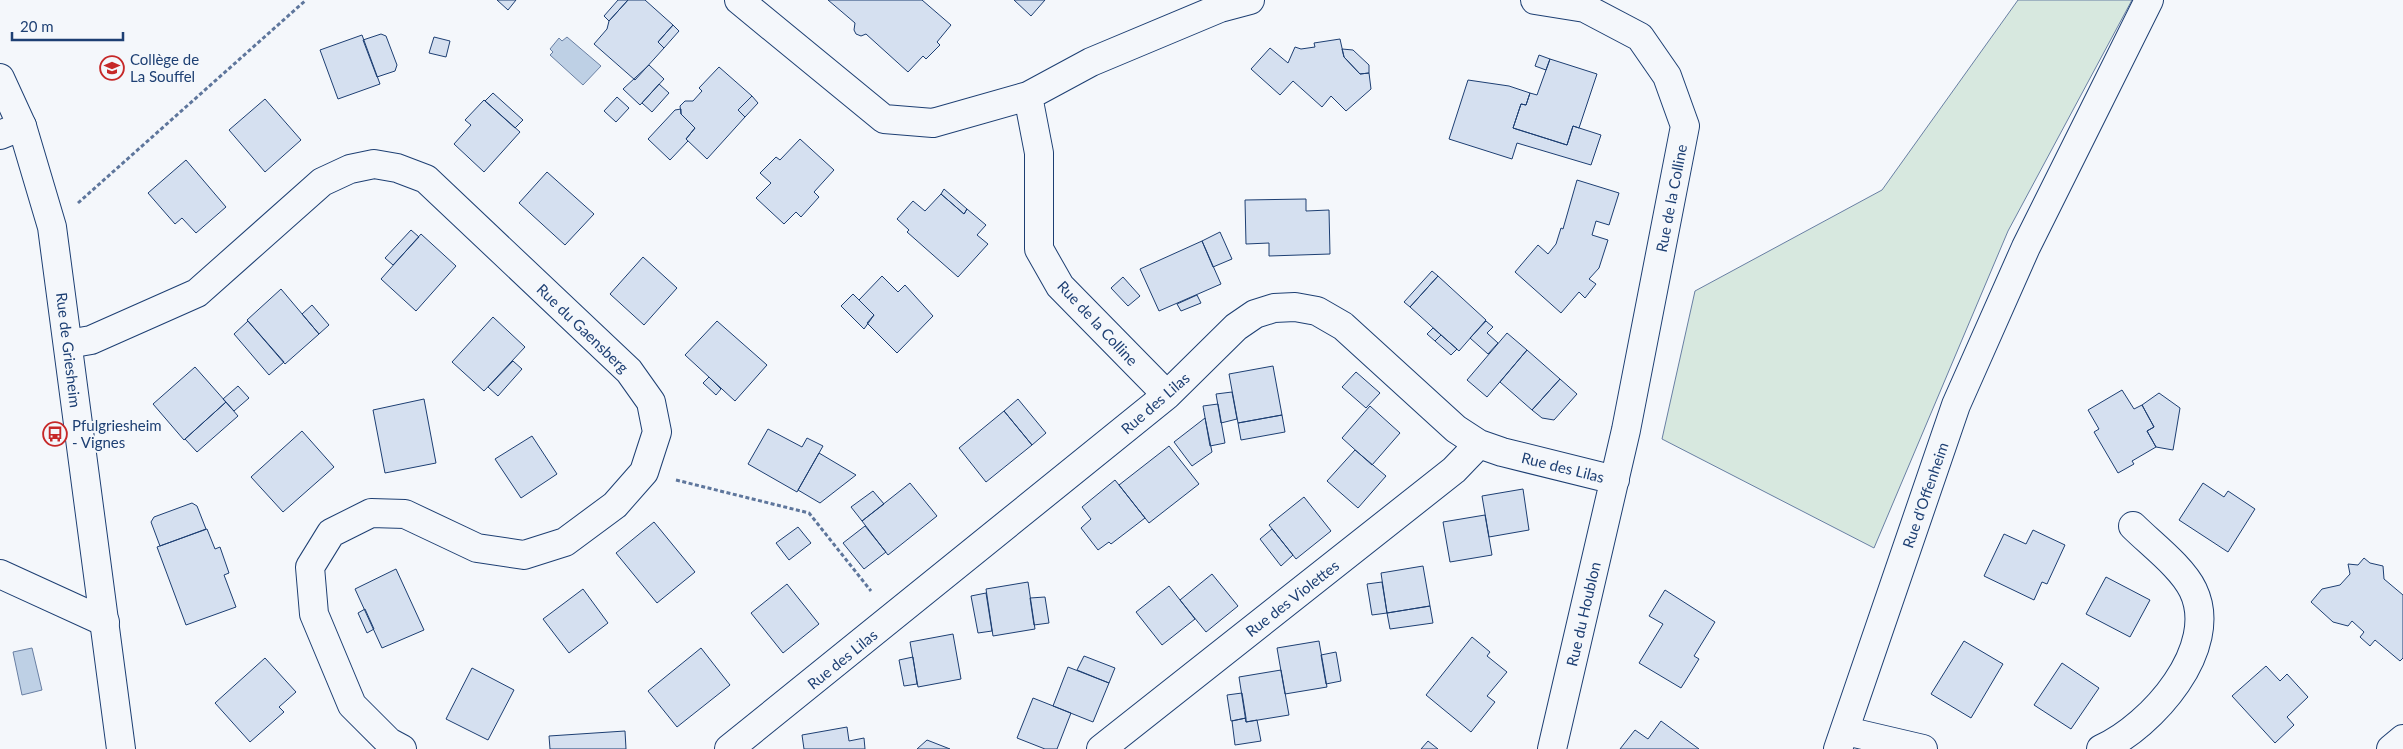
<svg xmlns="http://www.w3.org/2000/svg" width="2403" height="749" font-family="Lato,sans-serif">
  <rect width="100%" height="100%" fill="#f4f7fb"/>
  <path fill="#d7e8df" stroke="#687fa3" d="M2018,0h114l-124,231 -134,317 -212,-109 33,-148 187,-101z"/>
  <path fill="#bed0e5" stroke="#687fa3" d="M567,37l34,29 -18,19 -33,-30 3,-3 -3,-3 9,-11 3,3z
    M32,648l10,42 -20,5 -9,-43z"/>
  <path fill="#d5e0f0" stroke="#1d3f73" d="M497,0h19l-8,10z
    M618,0h10l-19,21 -5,-5z
    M628,0h17l28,25 -15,17 6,6 -29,32 -41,-36 13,-15 2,-8z
    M828,0h94l29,25 -14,17 3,3 -14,14 -3,-3 -15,16 -42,-38 -5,2 -5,-2 -2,-4 1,-7z
    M1014,0h31l-14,16z
    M673,25l6,6 -15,17 -6,-6z
    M381,34l5,2 11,29 -2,6 -18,6 -14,-37z
    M362,35l18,49 -42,15 -18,-49z
    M434,37l16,4 -4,16 -17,-4z
    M1340,39l4,18 16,17 9,-1 2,16 -25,22 -15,-15 -9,11 -29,-26 -13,14 -29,-26 19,-21 18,15 7,-16 6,2 14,-2 -1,-4z
    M1342,49l11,1 16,15v8l-9,1 -16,-17z
    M1539,55l11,4 -4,11 -11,-4z
    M1550,59l47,15 -18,54 -6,-2 -6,19 -54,-17 8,-24 5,1 4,-12 7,2z
    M649,65l15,14 -24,26 -17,-16z
    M719,67l33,29 -14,14 7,7 -38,42 -21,-20 9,-11 -14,-14 -1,-8 5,-5h8l9,-10 -3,-3z
    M1468,80l41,6 21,7 -4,12 -5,-1 -8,24 54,17 6,-19 28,9 -10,30 -74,-22 -5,16 -63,-20z
    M659,84l10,9 -17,19 -10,-9z
    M493,93l30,27 -8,8 -30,-27z
    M752,96l6,7 -13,14 -7,-7z
    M617,97l12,11 -13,14 -12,-11z
    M265,99l36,41 -36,32 -36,-42z
    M484,100l36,32 -36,40 -30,-28 17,-19 -6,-5z
    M681,109v5l14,14 -9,11 2,2 -18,19 -22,-21 27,-29z
    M800,139l34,31 -20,22 5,5 -18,20 -5,-5 -12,12 -28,-26 15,-15 -11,-10 16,-16 4,3z
    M186,160l40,47 -30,26 -14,-15 -7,6 -27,-31z
    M547,172l47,42 -29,31 -46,-42z
    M1577,180l42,13 -10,32 -13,-4 -4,14 16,5 -9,28 -10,11 7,5 -11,14 -6,-6 -18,21 -46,-41 23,-27 10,9 8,-10 5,-16 2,1z
    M944,189l23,20 -3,5 -23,-20z
    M941,194l23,20 3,-5 19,16 -9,10 11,9 -30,33 -51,-45 2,-2 -12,-11 16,-18 12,10z
    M1306,199v12l23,-1 1,44 -61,2v-13l-23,1 -1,-44z
    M411,230l8,7 -26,28 -8,-7z
    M1220,232l12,27 -19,8 -11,-26z
    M421,234l35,32 -40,45 -35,-32z
    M1202,241l19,43 -62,27 -19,-42z
    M643,257l34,31 -33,37 -34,-31z
    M1432,271l6,5 -28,31 -6,-5z
    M882,276l16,16 7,-7 28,31 -36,37 -30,-30 7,-8 -15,-15z
    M1438,276l48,44 -27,31 -49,-44z
    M1123,277l17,19 -12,10 -17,-18z
    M281,289l38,45 -34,30 -38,-44z
    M853,294l21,21 -10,14 -23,-23z
    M1197,295l4,8 -20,8 -4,-7z
    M312,305l17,20 -10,9 -17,-20z
    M493,317l32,30 -41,44 -32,-29z
    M248,321l36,41 -15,13 -35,-41z
    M717,321l50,44 -32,36 -50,-46z
    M1486,321l7,6 -6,6 11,10 -10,11 -18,-16z
    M1433,328l8,7 -6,6 -8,-7z
    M1507,333l20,17 -40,47 -20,-17z
    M1441,335l16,14 -6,6 -16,-14z
    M1527,350l33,29 -28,31 -32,-28z
    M513,361l9,8 -24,27 -10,-9z
    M1273,366l9,49 -44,8 -9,-49z
    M195,367l31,35 -42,38 -31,-36z
    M1356,372l24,21 -14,15 -24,-21z
    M709,377l12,12 -5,6 -13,-12z
    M1560,379l17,15 -23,26 -12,-2 -10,-8z
    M238,386l11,12 -15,13 -11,-12z
    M2122,390l12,19 8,-4 12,22 -7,4 9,16 -24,14 2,3 -16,9 -24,-41 5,-3 -11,-19z
    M1232,392l5,27 -16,4 -5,-29z
    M2159,393l21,15 -7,42 -17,-3 -9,-16 7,-4 -12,-22z
    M424,399l12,64 -51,10 -12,-63z
    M1018,399l28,34 -14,12 -28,-34z
    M226,402l12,14 -41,36 -12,-13z
    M1218,404l7,39 -15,3 -7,-40z
    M1370,406l30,27 -28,32 -30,-27z
    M1004,411l28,34 -46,37 -27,-34z
    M1282,415l3,17 -44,8 -3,-17z
    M1205,418l7,34 -20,14 -18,-24z
    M768,429l34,18 5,-9 16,8 -26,46 -49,-28z
    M302,431l32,36 -51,45 -32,-35z
    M532,436l25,38 -36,24 -26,-39z
    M1169,446l30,38 -50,39 -30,-38z
    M1355,450l31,26 -28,32 -31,-27z
    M819,453l37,22 -36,28 -22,-13z
    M1115,480l30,38 -34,26 -2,-2 -11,8 -17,-22 10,-9 -9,-12z
    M910,483l27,33 -49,39 -26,-34z
    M2203,483l21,14 4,-6 27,18 -27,43 -49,-32z
    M1523,489l6,41 -40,7 -7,-41z
    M873,491l11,13 -22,17 -11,-14z
    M1304,497l27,34 -35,28 -27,-34z
    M192,503l5,3 9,23 -46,17 -9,-24 3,-5z
    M1485,515l7,40 -42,7 -7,-40z
    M654,522l41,50 -38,31 -41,-50z
    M865,526l21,26 -22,17 -21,-26z
    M798,527l13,16 -22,17 -13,-17z
    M207,529l8,20 5,-2 9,26 -5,2 12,32 -50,18 -29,-78z
    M1272,529l21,26 -12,11 -21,-27z
    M2033,530l32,15 -18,39 -5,-2 -8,18 -50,-24 20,-42 22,10z
    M2364,558l6,5 13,3 1,13 19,16v63l-3,3 -25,-21 -5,6 -10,-9 4,-5 -12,-11 -4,5 -15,-4 -22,-20 11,-13 18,-4 10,-11 -2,-10 10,1z
    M1423,566l7,40 -43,7 -6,-40z
    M396,569l28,61 -42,18 -27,-59z
    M1212,574l26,32 -32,26 -26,-32z
    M2106,577l44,23 -20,37 -44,-23z
    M1028,582l7,47 -42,7 -7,-47z
    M1382,582l5,31 -15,2 -5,-31z
    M787,584l32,40 -36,29 -32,-40z
    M1169,586l26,33 -33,26 -26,-33z
    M583,589l25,34 -39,30 -26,-34z
    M1665,590l50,32 -21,34 5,3 -18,29 -42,-25 24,-39 -14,-8z
    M986,593l6,38 -14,2 -7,-37z
    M1045,597l4,26 -15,2 -4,-27z
    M1430,606l3,17 -43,6 -3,-16z
    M365,609l9,20 -7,4 -9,-20z
    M953,634l8,45 -43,8 -8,-45z
    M1472,637l18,15 -3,4 20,16 -20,24 8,6 -24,30 -45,-37z
    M1319,641l8,46 -42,7 -8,-46z
    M1964,641l39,23 -32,54 -40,-24z
    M701,648l29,37 -53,42 -29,-36z
    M1336,652l5,29 -15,3 -5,-29z
    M1084,656l31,12 -6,15 -32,-13z
    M913,657l4,27 -13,2 -5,-26z
    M265,658l31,34 -17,15 5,5 -34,30 -35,-39z
    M2062,663l37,25 -28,41 -37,-24z
    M2266,666l14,15 7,-7 21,23 -21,20 7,8 -19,18 -43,-47z
    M1068,667l41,16 -16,39 -40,-16z
    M472,668l42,22 -26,50 -42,-21z
    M1281,670l8,45 -43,7 -7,-45z
    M1242,693l4,25 -15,3 -4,-26z
    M1033,698l38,15 -14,36h-12l-28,-11z
    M1246,718v4l11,-2 4,21 -26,4 -3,-24z
    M1661,721l38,28h-79l15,-19 13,9z
    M847,727l2,14 15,-3 1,11h-61l-2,-14z
    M625,731l1,18h-76l-1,-13z
    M927,740l23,9h-33z
    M1428,741l10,8h-17z"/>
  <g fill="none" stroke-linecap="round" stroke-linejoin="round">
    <g stroke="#1d3f73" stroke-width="30">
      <path id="minor" d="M739,0l145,119 49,4 95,-27 63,-34 129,-54 30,-8
        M1535,0l50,8 55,29 27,39 18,50 -59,304 -74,319
        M1028,96l11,57v96l21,37 107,109
        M0,135l22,-9
        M68,344l23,-4 106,-47 125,-111 28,-13 24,-5 23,4 29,11 203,192 22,31 6,30 -13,40 -29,33 -50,37 -41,13 -47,-7 -72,-34 -34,-1 -40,20 -21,34 4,47 38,91 37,37 13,7
        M0,574l105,48
        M1846,731l77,18
        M729,749l438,-354 69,-68 19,-13 19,-6 21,-1 22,4 26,15 113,103 23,15 23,8 113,28
        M1101,749l353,-279 25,-26
        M2101,749c51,-23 120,-101 92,-159 -11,-23 -42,-46 -60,-64
        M2391,749l12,-10"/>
    </g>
    <g stroke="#1d3f73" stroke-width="30">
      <path id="tertiary" d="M0,78l22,48 30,101 69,522
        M1838,749l118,-344 70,-158 123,-247"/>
    </g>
    <path stroke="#5e769c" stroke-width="3" stroke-dasharray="4 2.5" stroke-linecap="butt" d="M78,203l228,-203
      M676,480l133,33 62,78"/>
    <use href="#minor" stroke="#f4f7fb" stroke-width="28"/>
    <use href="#tertiary" stroke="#f4f7fb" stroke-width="28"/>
  </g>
  <defs>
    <g id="school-ring" transform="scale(1.25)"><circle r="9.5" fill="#f4f7fb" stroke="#c62828" stroke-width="1.5"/><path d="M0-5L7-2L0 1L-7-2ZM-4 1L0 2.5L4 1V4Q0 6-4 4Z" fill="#c62828"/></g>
    <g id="bus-ring" transform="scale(1.25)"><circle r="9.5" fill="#f4f7fb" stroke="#c62828" stroke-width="1.5"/><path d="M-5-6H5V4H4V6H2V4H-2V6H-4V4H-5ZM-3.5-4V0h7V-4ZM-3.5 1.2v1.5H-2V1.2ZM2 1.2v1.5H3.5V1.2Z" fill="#c62828"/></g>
  </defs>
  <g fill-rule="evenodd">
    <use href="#school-ring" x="112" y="68"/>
    <use href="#bus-ring" x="55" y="434"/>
  </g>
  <g text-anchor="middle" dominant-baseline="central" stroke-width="4" stroke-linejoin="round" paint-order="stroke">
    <g font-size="15" fill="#1d3f73" stroke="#f4f7fb" text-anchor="start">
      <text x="130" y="59">Collège de<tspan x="130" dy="17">La Souffel</tspan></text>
      <text x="72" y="425">Pfulgriesheim<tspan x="72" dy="17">- Vignes</tspan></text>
    </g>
    <g font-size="15" fill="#1d3f73" stroke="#f4f7fb">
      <text transform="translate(1671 198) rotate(-79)">Rue de la Colline</text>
      <text transform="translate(1098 323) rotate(47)">Rue de la Colline</text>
      <text transform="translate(583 328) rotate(44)">Rue du Gaensberg</text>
      <text transform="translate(69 350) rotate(83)">Rue de Griesheim</text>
      <text transform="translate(1155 403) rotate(-41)">Rue des Lilas</text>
      <text transform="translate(1563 467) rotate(14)">Rue des Lilas</text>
      <text transform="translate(1925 495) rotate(-71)">Rue d'Offenheim</text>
      <text transform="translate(1292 598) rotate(-38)">Rue des Violettes</text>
      <text transform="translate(1583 614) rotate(-77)">Rue du Houblon</text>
      <text transform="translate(842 659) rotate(-39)">Rue des Lilas</text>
    </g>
  </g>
  <path d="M12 32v8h111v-8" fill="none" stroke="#1d3f73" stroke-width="2.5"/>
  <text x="20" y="32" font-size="15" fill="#1d3f73" stroke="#f4f7fb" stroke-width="4" paint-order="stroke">20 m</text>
</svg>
